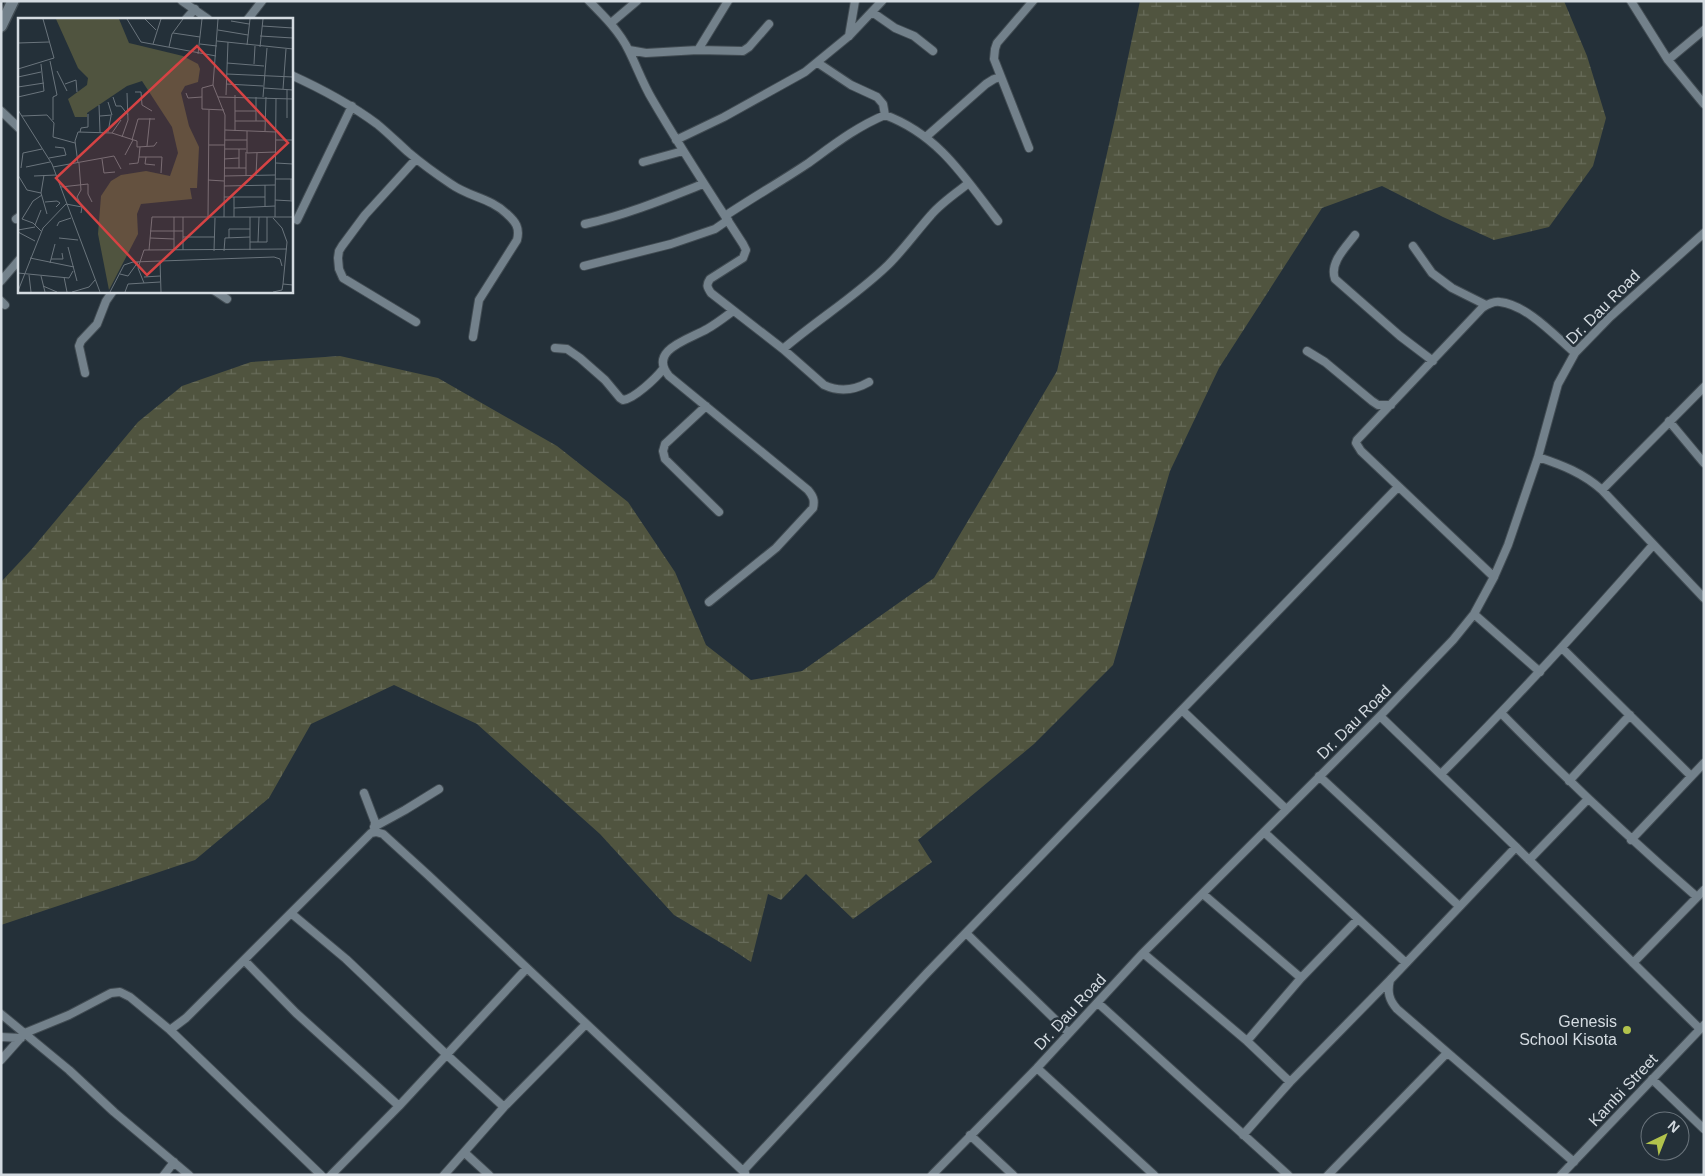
<svg xmlns="http://www.w3.org/2000/svg" width="1705" height="1176" font-family="Arial,sans-serif">
  <defs>
    <pattern id="wetland-marsh" width="20" height="14" patternUnits="userSpaceOnUse" patternTransform="scale(1.25)"><rect width="20" height="14" fill="#50543f"/><path d="M1 5h8M5 5V1M11 12h8M15 12V8" fill="none" stroke="#686c5a"/></pattern>
  </defs>
  <rect width="100%" height="100%" fill="#243039"/>
  <path fill="url(#wetland-marsh)" d="M1140,1h424l23,55 19,62 -13,48 -44,61 -55,13 -51,-23 -61,-31 -60,22 -103,160 -49,103 -57,194 -79,79 -116,96 14,22 -79,57 -47,-45 -25,26 -13,-6 -17,68 -18,-12 -59,-35 -74,-81 -123,-110 -83,-39 -83,39 -42,74 -74,62 -194,65v-343l30,-32 107,-128 44,-36 69,-24 89,-6 98,22 119,68 71,56 47,70 31,73 45,35 51,-9 132,-93 123,-207 59,-257z"/>
  <g fill="none" stroke-linecap="round" stroke-linejoin="round">
    <g stroke="#414b52" stroke-width="10">
      <path id="street" d="M182,1l26,18
        M589,1c15,15 31,31 40,50 8,16 14,33 23,48 29,50 60,97 91,145l3,6 -3,8 -33,21c-4,6 -3,8 1,14l72,56 41,36c15,7 31,5 45,-3
        M1631,1l37,59 36,44
        M872,12l23,16 19,8 19,15
        M186,19l9,-10
        M248,19l14,-18
        M611,23l26,-22
        M849,36l6,-35
        M629,50l17,3 52,-3 45,1 6,-4 20,-23
        M698,50l30,-49
        M1668,60l36,-30
        M818,63l33,22 26,12 6,7 2,11
        M291,75c31,14 59,29 86,49 11,9 21,19 31,28 13,11 28,22 43,32 18,13 40,14 56,30 9,8 13,14 10,26l-38,60 -6,37
        M1,111l18,17
        M927,136l59,-52 8,-5 7,-2
        M676,140l48,-23 81,-45 44,-36 33,-35
        M1029,148l-35,-89 1,-10 2,-6 36,-42
        M643,162l40,-11
        M725,216c27,-18 55,-34 82,-52 25,-18 49,-37 78,-49 54,20 80,63 113,106
        M16,219l3,-2
        M297,220l55,-114
        M585,224c41,-9 80,-25 118,-40
        M1355,235c-9,12 -26,28 -20,44l65,57 33,25
        M1413,246l19,27 20,15 34,17
        M584,266l87,-22 44,-15 13,-9
        M1,281l18,-21
        M215,291l12,8
        M1,301l4,4
        M416,322l-73,-44 -4,-9 -1,-11 1,-7 3,-5 23,-31 51,-56
        M555,348l12,1 13,9 25,22 15,18 3,2c11,-1 33,-22 40,-31
        M783,349c34,-29 73,-53 105,-84 16,-16 28,-33 43,-50 10,-12 25,-22 38,-32
        M1307,351l18,11 47,39 6,4h13
        M85,373l-6,-27 2,-5 16,-17 9,-23 7,-10
        M706,406l-41,38 -2,7 2,8 54,53
        M1669,421l35,42
        M1538,457c24,8 45,16 64,33l102,108
        M1602,490l102,-103
        M1494,577l-133,-126 -5,-8 1,-3 125,-132c6,-4 12,-7 18,-6 27,3 55,34 75,51
        M709,602l67,-54 37,-40c2,-8 0,-12 -5,-18l-139,-114c-22,-26 21,-37 38,-47 9,-5 18,-12 26,-18
        M1474,614l66,58
        M1562,648l129,128
        M1183,711l103,98
        M1501,713c63,64 128,125 196,184
        M1380,716l136,131 184,182
        M1441,774c74,-74 144,-151 212,-229
        M1319,776l140,130
        M1569,781l61,-66
        M364,793l11,29 -1,8
        M374,827l31,-17 34,-21
        M1264,832l142,131
        M1631,840l73,-77
        M1516,847l-126,133c-3,12 -1,20 7,29l177,153
        M1529,860l59,-61
        M1203,894l98,84
        M292,914l54,45 101,96 57,52
        M966,933l103,100
        M1143,953l104,88 43,41
        M245,961l51,52 103,93
        M1633,963l71,-73
        M1098,1003l190,172
        M1,1014l68,56 45,42 75,63
        M170,1030l16,-12 185,-185 5,-1 7,2 45,41 317,298
        M1,1037l20,1
        M1247,1041l54,-63 56,-58
        M1,1060l24,-27 44,-18 42,-22 9,-1 10,5 40,33 151,145
        M1037,1068l117,107
        M1652,1079l52,50
        M970,1135l43,40
        M1243,1135l47,-53 100,-102
        M465,1153l24,22
        M743,1171l184,-198 471,-486
        M164,1175l10,-13
        M331,1175l68,-69 128,-138
        M444,1175l60,-68 82,-83
        M932,1175l105,-107 106,-115 237,-237 73,-76 21,-26 20,-37 14,-32 30,-88 20,-73 17,-31 35,-36 94,-84
        M1328,1175l119,-122
        M1561,1175l143,-150"/>
    </g>
    <g stroke="#414b52" stroke-width="14">
      <path id="secondary" d="M1,26l12,-25"/>
    </g>
    <use href="#street" stroke="#73818b" stroke-width="8"/>
    <use href="#secondary" stroke="#73818b" stroke-width="11"/>
  </g>
  <circle fill="#b2c34c" stroke="#243039" stroke-width="2" cx="1627" cy="1030" r="5"/>
  <g text-anchor="middle" dominant-baseline="central" stroke-width="5" stroke-linejoin="round" paint-order="stroke">
    <g font-size="16" fill="#d4dbe1" stroke="#243039">
      <text transform="translate(1603 307) rotate(-45)">Dr. Dau Road</text>
      <text transform="translate(1354 722) rotate(-45)">Dr. Dau Road</text>
      <text transform="translate(1070 1012) rotate(-47)">Dr. Dau Road</text>
      <text transform="translate(1623 1090) rotate(-47)">Kambi Street</text>
    </g>
    <g font-size="16" fill="#d4dbe1" stroke="#243039" text-anchor="end">
      <text x="1617" y="1021">Genesis<tspan x="1617" dy="18">School Kisota</tspan></text>
    </g>
  </g>
  <g transform="translate(18 18)">
    <rect width="275" height="275" fill="#243039"/>
    <path d="M38,1h63l10,24 54,13 15,8 2,5 -2,13 -13,4 -4,7 8,33 10,21 -2,41h-7l2,11 -51,5 -4,10 1,20 -29,56 -11,-56 3,-38 10,-15 10,-6 25,-4 24,5 8,-23 -6,-26 -30,-46 -15,5 -40,27v4h-12l-7,-18 19,-14 1,-7 -10,-10z" fill="#50543f"/>
    <path fill="none" stroke="#6a747c" stroke-width="1" d="M109,1l14,23 75,14M127,1l11,11M200,1l-5,66 12,30 -1,102M213,3l18,3M244,8l31,2M200,12l30,5M155,15l27,4M242,18l33,2M199,23l76,8M0,25l31,-1M135,26l8,-25M182,26l17,2M229,27l3,-26M151,29l3,-13 11,-15M242,29l3,-28M180,36l4,-35M32,43l7,34 -4,2v23M209,45l37,3M236,46l1,-18M0,51l36,-11 -11,-39M39,53l10,20M209,56l66,3M0,59l23,-5M47,66l11,-4 1,12M208,66l37,2M195,67l-11,3v21l22,1M0,69l26,-4M246,70l29,2M265,71l3,-40M269,72v28M117,74h6l1,13 10,6M168,75l2,5 14,-1M208,77l2,-53M217,77v36M0,79l26,-6 -3,-27M95,79l3,9h5l7,9M200,79l75,2M245,79l4,-49M81,87l1,27M0,92l34,54 48,128M217,93h21M4,98l25,-1 7,8 -1,14 22,6M82,98l12,-1 -4,-13M275,100v29M217,103h30M238,103v-24M207,112l51,2M229,113v22l29,-1M247,113l1,-34M62,114l1,-4 7,-1v-13M90,114l3,-16M94,115l9,-13M104,119l6,-17 -1,-27M114,122l6,-21h17M207,122h22M258,122h16M191,127h16M129,128l3,-28M122,129l-1,10h23l-1,16M207,131h21M221,131v19M107,137l8,-15M128,139l-1,7 10,1M31,140l17,-3 -2,-7 -9,-1M84,141l2,14 11,-1M206,141l15,-1M60,145l-3,-22 3,-9 34,1 25,8v6l17,-1 3,-4M61,145l2,27 -4,7 3,6M258,145l17,1M111,146l9,-1 1,-6M8,149l24,-5M35,149l61,-11 7,13M3,150l2,-15 19,-4M206,150h22M0,157l9,15 14,3M26,157l-3,18 6,21M238,157l1,-22M16,158l22,-1M206,158l51,-1M228,158v-24M257,161h17M190,162l16,1M206,168l51,-1M43,169l27,-3v10l4,8M206,179h41M257,182l18,1M273,182v-21M27,184l12,-1 3,2 -4,4M247,189v-22M216,190l41,-2M190,199l1,-107M216,199v-20M257,199l1,-119M255,200l9,10 5,14 -4,42 10,1M17,207l6,-15M39,208l2,-4 12,-4M0,212l17,-3M23,213l-8,-8 -11,-4 11,-18 9,-6M132,213h33M0,214l17,9M165,219h32M41,220l19,2M132,220l24,1M211,220v-9h21M232,224h17v-25M240,224l1,-25M50,229l9,34M131,232l3,-33h141M156,232v-33M165,232v-33M232,232v-33M196,233l1,-33M206,233l1,-13 25,-1M12,240l44,9M33,241h12l-1,-6M142,243l1,31M32,245l5,-19M0,255l51,5 4,-7M102,256l8,2 10,-14M11,257l2,17M23,258l4,16M46,259l3,15M126,259l16,-1M126,265l16,-1M25,268l14,6M0,273l25,-63 23,-24 16,3 -1,6M54,274l17,-5 6,-7M92,274l14,-27 9,-3 141,-5 6,2 2,7M107,274l3,-8 16,-1 -6,-15 6,-18 143,-1M255,274l9,-2 1,-6"/>
    <path fill="#d64344" fill-opacity="0.15" stroke="#d64344" stroke-width="2.5" d="M179,28l91,97 -141,132 -91,-97z"/>
    <rect width="275" height="275" fill="none" stroke="#d4dbe1" stroke-width="2.5"/>
  </g>
  <rect width="1705" height="1176" fill="none" stroke="#d4dbe1" stroke-width="5"/>
  <g transform="translate(1665 1136) rotate(43)"><circle r="24" fill="#243039" stroke="#6a747c"/>
  <path d="M0-4L9 19L0 12L-9 19Z" fill="#b2c34c"/>
  <text y="-8" font-size="14" font-weight="bold" text-anchor="middle" fill="#d4dbe1">N</text>
  </g>
</svg>
